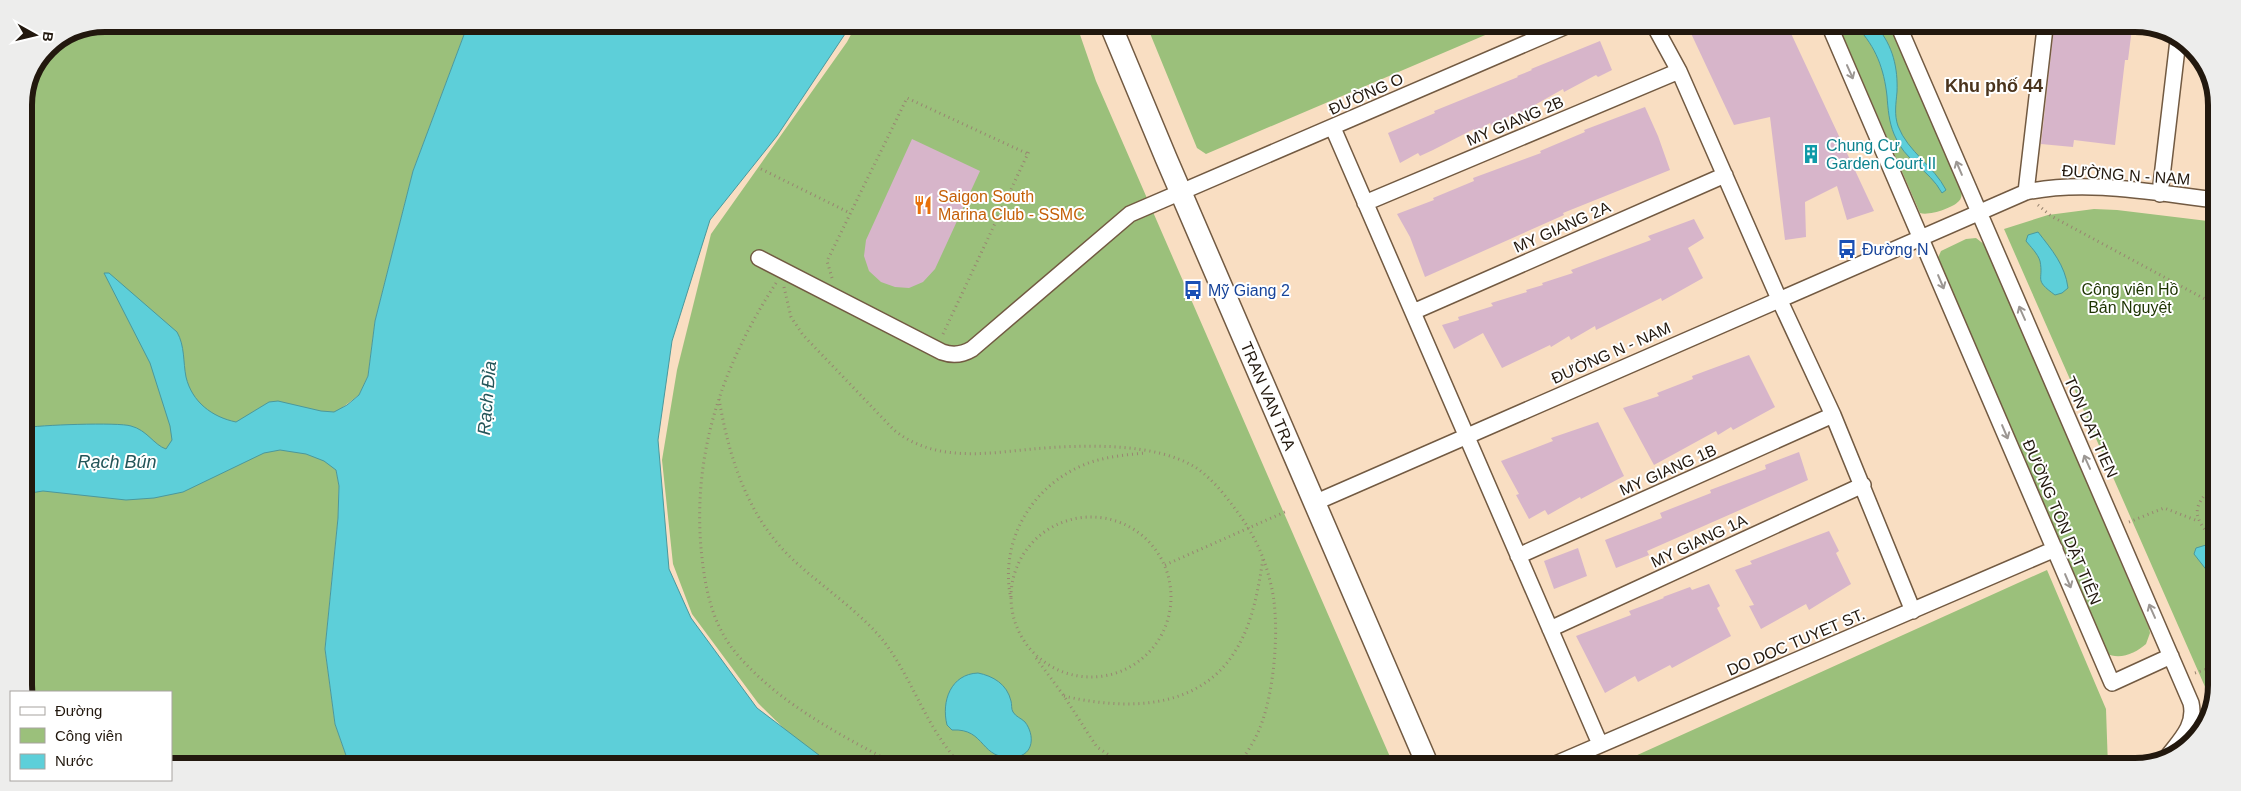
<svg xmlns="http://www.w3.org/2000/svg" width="2241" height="791" font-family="Helvetica,sans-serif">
  <rect width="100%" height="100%" fill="#f9dec2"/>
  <path fill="#9bc07b" d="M105,24h363l-55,147 -38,150 -7,55 -9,19 -16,12 -7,63 3,16 -1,32 -13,131 10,75 14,40 -178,-1v-71l-147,-1v-591l24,-53z
    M856,25l221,1 19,55 298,685 -563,-1 -21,-11 -52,-51 -66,-89 -19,-50 -11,-104 15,-90 34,-136 136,-192z
    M1147,26l357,1 -298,127 -9,-6z
    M1839,27h52l70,162c1,4 1,9 -2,12 -6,7 -30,15 -39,12z
    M2094,209l23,1 99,12 -3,483 -209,-476 44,-14z
    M1976,238l9,7 164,383 1,5 -4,11c-10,9 -27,17 -40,9l-169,-393 4,-9 25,-12z
    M2047,570l59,139 2,58 -495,-1z"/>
  <path fill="#5dcfd9" stroke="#4b989c" d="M468,24l383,1 -74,111 -67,84 -38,121 -14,99 11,129 22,49 66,90 75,57 -483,-1 -14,-40 -10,-75 13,-131 1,-32 -3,-16 -12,-9 -18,-7 -26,-4 -16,3 -81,39 -29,6 -28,2 -83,-9 -19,3v-66c13,-3 95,-6 107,-2 16,4 23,19 35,23l6,-9 -2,-14 -20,-63 -46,-90h5l68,59c8,14 6,30 9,45 6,25 26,40 50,45l33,-20 9,-1 43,10 13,1 13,-7 12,-10 9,-19 7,-55 38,-150z
    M1857,27h20c16,19 21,41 20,65 -1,11 -3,23 1,34 10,26 36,40 48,64l-4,3c-13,-24 -38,-32 -48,-59 -5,-12 -6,-25 -7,-38 -3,-27 -11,-49 -30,-69z
    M2038,232c14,18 27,33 30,56l-6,5 -7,2c-22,-16 -11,-14 -15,-34 -2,-7 -10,-15 -14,-20l2,-6z
    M2206,545l8,10v46l-7,-12 1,-17 -14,-18 2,-6z
    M978,673c15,3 29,11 33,28 1,3 0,8 2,11 3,5 8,6 12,10 10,13 9,33 -10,35 -36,4 -28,-29 -63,-27l-5,-5c-6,-24 4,-51 31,-52z"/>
  <path fill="#d7b5ca" d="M1688,27h100l86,184 -27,9 -10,-34 -32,16 1,35 -21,3 -15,-123 -36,8z
    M2054,28h78l-4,32h-3l-10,85 -41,-5 -1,7 -32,-3z
    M1600,41l12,29 -14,7 -2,-2 -32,17 -1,-3 -30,17 -15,8 -1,-2 -26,14 -1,-3 -15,9 -1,-3 -41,21 -13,6 -2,-3 -18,10 -12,-30 47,-20 -1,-2 84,-34 -1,-1 15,-6 -1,-1z
    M1645,107l13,29 12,34 -107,43 1,2 -139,62 -15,-40 -13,-23 37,-14 -1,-2 41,-17 -1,-3 68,-25 -1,-2 45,-19 -1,-2z
    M912,139l68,32 -45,98 -12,13 -14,6 -14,-1 -14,-5 -12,-11 -5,-15 2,-16z
    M1694,219l10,19 -16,10 15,30 -41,23 -1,-3 -65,32 -1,-4 -24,14 -2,-4 -18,11 -1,-2 -48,23 -19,-35 -29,16 -12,-24 17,-5 -1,-3 35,-11 -2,-3 36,-11 -1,-2 17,-5 -1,-2 31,-10 -2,-3 80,-30 -3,-4z
    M1749,355l26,52 -42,23 -2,-3 -13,8 -2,-4 -62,34 -31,-57 36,-12 -2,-3 36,-14 -1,-3z
    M1598,422l26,54 -43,23 -1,-2 -32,18 -3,-5 -16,9 -13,-24 3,-1 -18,-33 52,-20 -2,-3z
    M1799,452l9,28 -161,71 2,4 -33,13 -11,-28 57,-22 -2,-5 51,-20 -1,-3 56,-21 -1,-4z
    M1829,531l10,20 -3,2 15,31 -42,26 -3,-6 -45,25 -12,-23 5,-1 -19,-35 17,-6 -2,-3z
    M1578,548l9,28 -33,13 -10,-28z
    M1709,584l11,22 -3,2 14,28 -59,32 -2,-3 -32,17 -3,-6 -30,17 -29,-57 55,-21 -2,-4 35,-13 -1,-1 27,-10 2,3z"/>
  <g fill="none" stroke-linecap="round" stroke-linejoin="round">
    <g stroke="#725a42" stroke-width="18">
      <path id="street" d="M1655,27l24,44 100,228 54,116 80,196
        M1830,27l282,656 59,-27
        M1899,27l292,676c5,22 -10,36 -23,53
        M1333,128l267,616
        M2026,192l19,-164
        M2160,194l18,-154
        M1365,203l314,-132
        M759,258l183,94c11,4 20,3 30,-3l158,-135 434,-187
        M1413,312l312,-137
        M1314,503l712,-311c61,-13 129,1 190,8
        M1518,556l315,-141
        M1550,629l313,-144
        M1551,766l504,-217"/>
    </g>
    <g stroke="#725a42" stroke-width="24">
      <path id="secondary" d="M1111,26l55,132 262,608"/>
    </g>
    <path stroke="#988571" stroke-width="3" stroke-dasharray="1 4" stroke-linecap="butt" d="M761,169l89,44
      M2038,205l13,11 165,89
      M832,278l-5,-17 80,-163 121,56
      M776,283c-56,86 -87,179 -73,283 4,31 12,62 33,87 42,50 104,82 161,112
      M784,287l7,30 12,18 91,95c40,32 90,24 138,19 48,-4 124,-8 166,20 15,11 27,26 38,41 16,21 28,45 34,71 11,38 5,112 -11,149 -5,12 -13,24 -21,35
      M943,334l87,-185
      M719,399c11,64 31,124 81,167 27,24 58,45 82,73 19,24 31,52 46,79 9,17 20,32 32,47
      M1011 597a80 80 0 1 1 160 0a80 80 0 1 1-160 0Z
      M2129,522l35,-14 34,13
      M2214,541c-20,-24 -25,-32 1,-57
      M1165,565l122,-54
      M1010,594c-9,-54 21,-106 71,-128 20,-9 43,-11 64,-13
      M1036,658l28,38 27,42 6,9 27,18
      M2195,673l18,-6
      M1064,696c59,14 133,15 170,-43 18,-27 24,-62 29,-94"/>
    <use href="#street" stroke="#fff" stroke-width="15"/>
    <use href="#secondary" stroke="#fff" stroke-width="21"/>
  </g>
  <defs><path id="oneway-shaft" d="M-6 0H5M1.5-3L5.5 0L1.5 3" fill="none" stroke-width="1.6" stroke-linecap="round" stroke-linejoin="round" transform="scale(1.25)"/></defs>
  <g stroke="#9c9793">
    <use href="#oneway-shaft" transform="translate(1850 72) rotate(66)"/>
    <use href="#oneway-shaft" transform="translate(1959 168) rotate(-113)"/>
    <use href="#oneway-shaft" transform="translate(1941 282) rotate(67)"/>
    <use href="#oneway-shaft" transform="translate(2022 313) rotate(-114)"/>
    <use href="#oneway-shaft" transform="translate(2005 432) rotate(67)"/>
    <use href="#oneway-shaft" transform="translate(2087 462) rotate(-114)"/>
    <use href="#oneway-shaft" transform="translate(2068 581) rotate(67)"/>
    <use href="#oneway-shaft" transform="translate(2152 611) rotate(-114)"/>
  </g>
  <defs>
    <g id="building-bare" transform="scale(1.5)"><path d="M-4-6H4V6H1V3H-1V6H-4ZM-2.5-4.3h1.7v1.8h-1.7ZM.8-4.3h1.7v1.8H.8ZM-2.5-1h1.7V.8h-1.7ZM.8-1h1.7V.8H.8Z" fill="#0f9aa8" stroke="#fff" stroke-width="2.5" paint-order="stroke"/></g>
    <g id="restaurant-bare" transform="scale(1.5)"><path d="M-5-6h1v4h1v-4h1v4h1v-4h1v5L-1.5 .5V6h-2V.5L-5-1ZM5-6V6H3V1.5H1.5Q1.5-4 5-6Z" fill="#e8710a" stroke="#fff" stroke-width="2.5" paint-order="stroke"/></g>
    <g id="bus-bare" transform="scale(1.5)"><path d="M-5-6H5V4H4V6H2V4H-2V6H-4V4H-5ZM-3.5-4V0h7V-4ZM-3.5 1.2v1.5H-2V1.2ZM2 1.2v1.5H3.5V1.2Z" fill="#1a4fb4" stroke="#fff" stroke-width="2.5" paint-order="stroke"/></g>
  </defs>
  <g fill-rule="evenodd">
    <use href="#building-bare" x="1811" y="154"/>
    <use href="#restaurant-bare" x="923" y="205"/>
    <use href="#bus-bare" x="1847" y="249"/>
    <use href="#bus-bare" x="1193" y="290"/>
  </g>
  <g text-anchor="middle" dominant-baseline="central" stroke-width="4" stroke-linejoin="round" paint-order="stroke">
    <g font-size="16" fill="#22180e" stroke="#fff">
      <text transform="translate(1366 94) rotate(-24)">ĐƯỜNG O</text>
      <text transform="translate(1515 121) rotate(-23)">MY GIANG 2B</text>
      <text transform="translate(2126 175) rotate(4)">ĐƯỜNG N - NAM</text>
      <text transform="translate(1562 227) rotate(-24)">MY GIANG 2A</text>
      <text transform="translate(1611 353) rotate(-24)">ĐƯỜNG N - NAM</text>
      <text transform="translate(1268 396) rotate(67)">TRAN VAN TRA</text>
      <text transform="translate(2091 427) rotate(66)">TON DAT TIEN</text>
      <text transform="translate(1668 470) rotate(-24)">MY GIANG 1B</text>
      <text transform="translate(2062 522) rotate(67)">ĐƯỜNG TÔN DẬT TIÊN</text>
      <text transform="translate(1699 541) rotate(-25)">MY GIANG 1A</text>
      <text transform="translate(1796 642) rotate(-23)">DO DOC TUYET ST.</text>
    </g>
    <g font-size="16" fill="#0d838f" stroke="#fff" text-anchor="start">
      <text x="1826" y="145">Chung Cư<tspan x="1826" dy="18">Garden Court II</tspan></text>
    </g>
    <g font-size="16" fill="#c56008" stroke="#fff" text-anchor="start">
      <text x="938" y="196">Saigon South<tspan x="938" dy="18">Marina Club - SSMC</tspan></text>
    </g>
    <g font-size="16" fill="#164399" stroke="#fff" text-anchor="start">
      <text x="1862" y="249">Đường N</text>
      <text x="1208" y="290">Mỹ Giang 2</text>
    </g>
    <g font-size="16" fill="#1d3401" stroke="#fff">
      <text x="2130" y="289">Công viên Hồ<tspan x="2130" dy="18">Bán Nguyệt</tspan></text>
    </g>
    <g font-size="18" font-weight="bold" fill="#4a341d" stroke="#fff">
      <text x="1994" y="86">Khu phố 44</text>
    </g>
    <g font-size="18" font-style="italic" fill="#235559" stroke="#fff">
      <text transform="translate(487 398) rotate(-85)">Rạch Đỉa</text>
      <text x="117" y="462">Rạch Bún</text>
    </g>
  </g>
  <path d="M0 0H2241V791H0ZM105 32H2135A73 73 0 0 1 2208 105V685A73 73 0 0 1 2135 758H105A73 73 0 0 1 32 685V105A73 73 0 0 1 105 32Z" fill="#ededec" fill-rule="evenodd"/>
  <path fill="none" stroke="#22180e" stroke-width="6" d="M105 32H2135A73 73 0 0 1 2208 105V685A73 73 0 0 1 2135 758H105A73 73 0 0 1 32 685V105A73 73 0 0 1 105 32Z"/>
  <rect x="10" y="691" width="162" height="90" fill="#ffffff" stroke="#a7a39f"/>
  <rect x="20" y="707" width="25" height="8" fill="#ffffff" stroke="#a7a39f"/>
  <text x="55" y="716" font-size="15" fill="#22180e">Đường</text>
  <rect x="20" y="728" width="25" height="15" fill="#9bc07b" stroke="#a7a39f"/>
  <text x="55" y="741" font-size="15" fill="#22180e">Công viên</text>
  <rect x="20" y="754" width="25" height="15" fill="#5dcfd9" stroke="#a7a39f"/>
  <text x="55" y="766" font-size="15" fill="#22180e">Nước</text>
  <g transform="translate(35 35) rotate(98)" stroke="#ffffff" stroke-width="4" paint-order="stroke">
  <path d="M0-4L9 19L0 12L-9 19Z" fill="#22180e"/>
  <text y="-8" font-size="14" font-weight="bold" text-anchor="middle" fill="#22180e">B</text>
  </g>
</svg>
